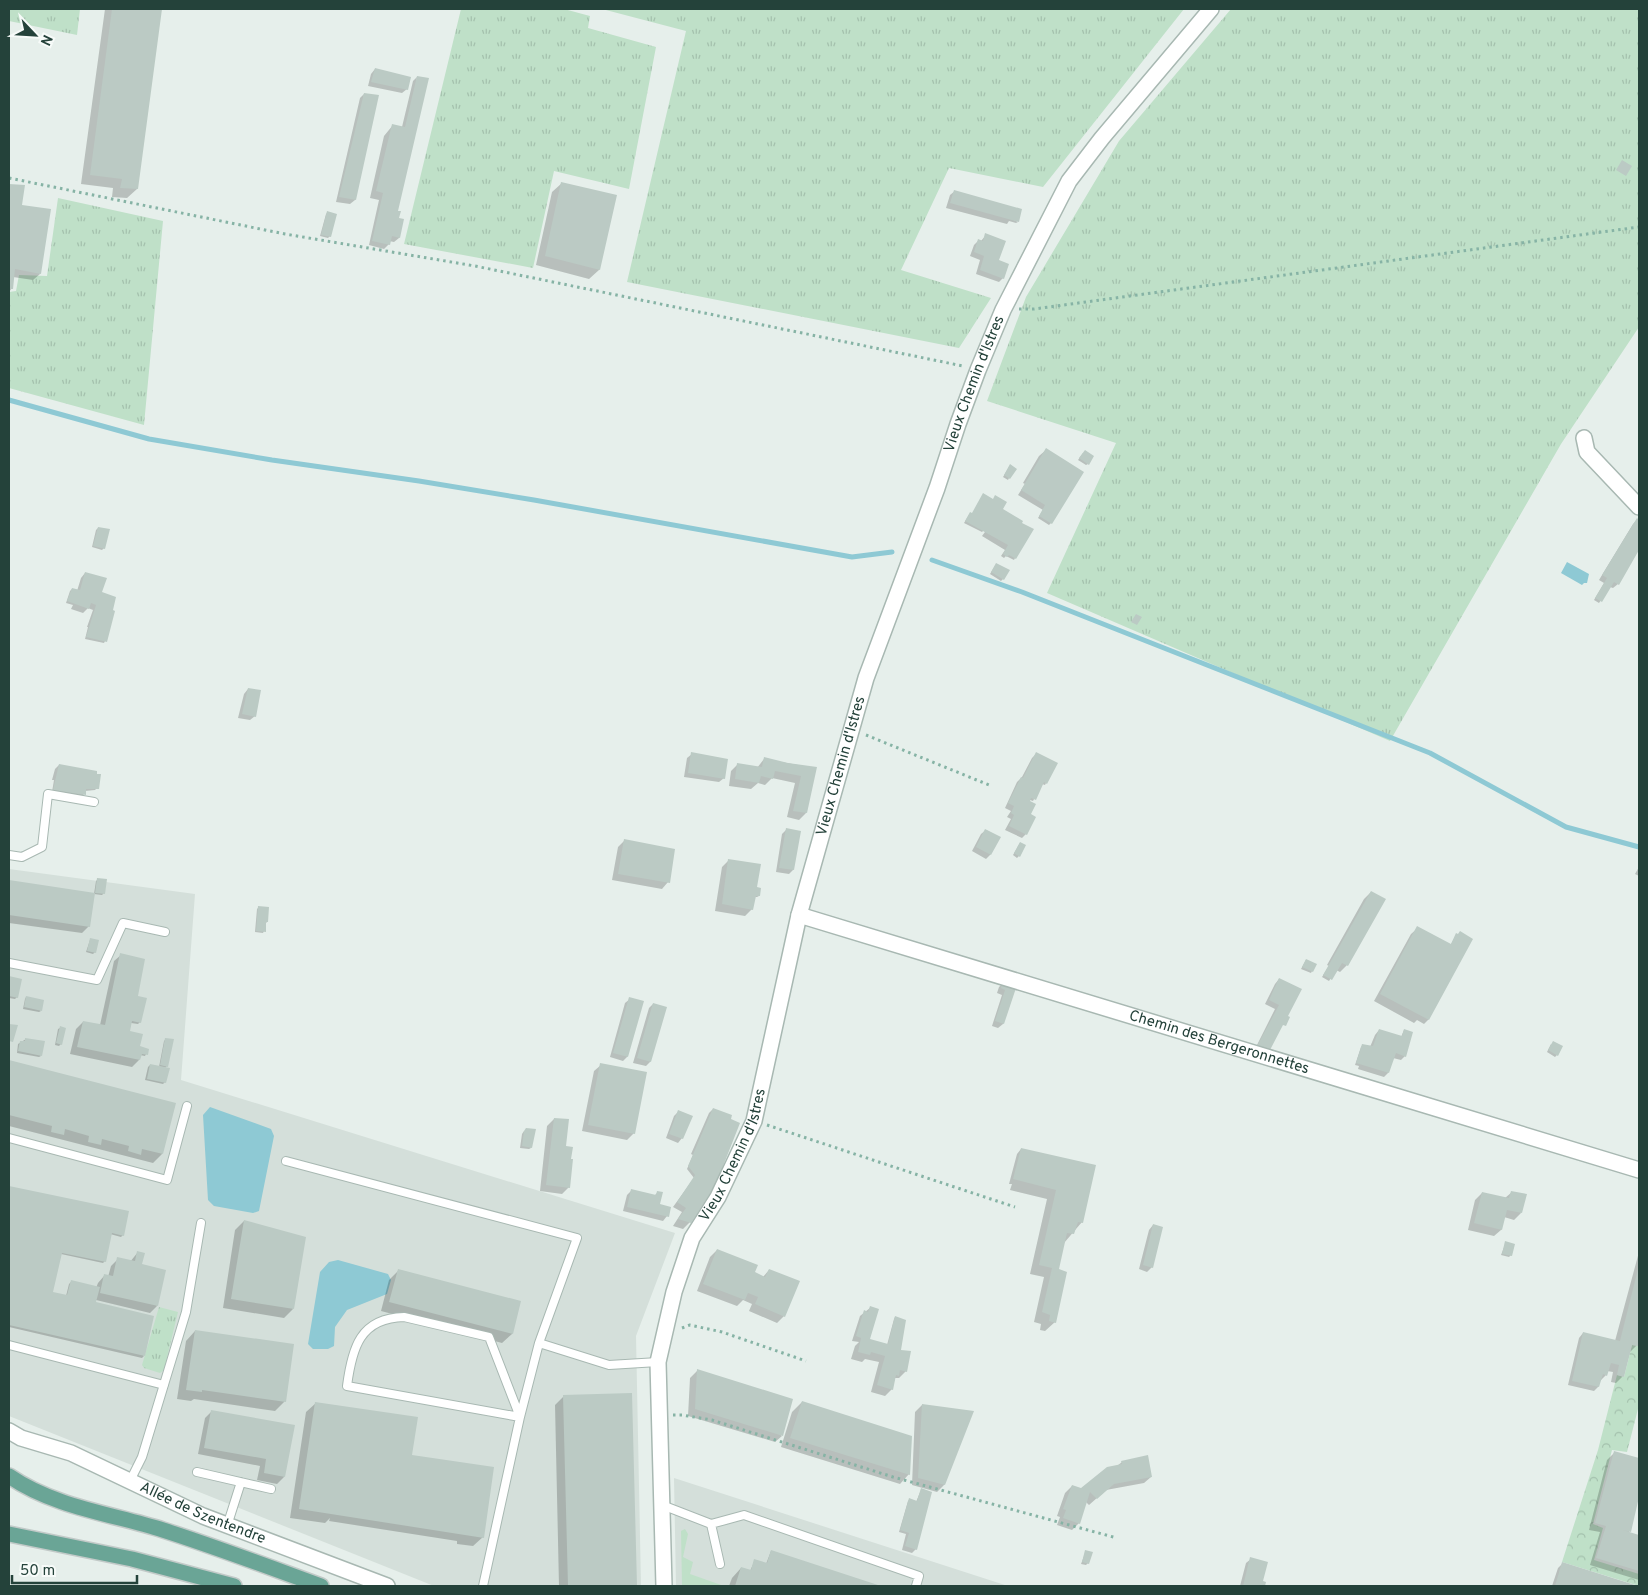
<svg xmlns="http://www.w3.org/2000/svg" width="1648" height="1595" font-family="Overpass,sans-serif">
  <defs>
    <pattern id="grass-tufts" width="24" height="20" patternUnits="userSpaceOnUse" patternTransform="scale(1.25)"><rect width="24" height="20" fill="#bfe0c8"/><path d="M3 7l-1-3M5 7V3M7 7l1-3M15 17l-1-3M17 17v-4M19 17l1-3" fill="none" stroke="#a4c1ad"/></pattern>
    <pattern id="forest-crowns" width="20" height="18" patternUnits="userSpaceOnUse" patternTransform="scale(1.25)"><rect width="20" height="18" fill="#bfe0c8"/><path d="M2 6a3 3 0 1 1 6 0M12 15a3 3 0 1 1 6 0" fill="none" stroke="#a4c1ad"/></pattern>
  </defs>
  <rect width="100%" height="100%" fill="#e6efeb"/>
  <path fill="#d4dfda" d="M9,869l186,25 -14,186 494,153 -39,103 5,250h-207l-425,-170z
    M674,1478l334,108h-332z"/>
  <path fill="url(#grass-tufts)" d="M9,9h71l-3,26 -68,-14z
    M461,9h103l26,7 -2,12 68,19 -27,142 -75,-18 -21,97 -129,-24z
    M602,9h582l-141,178 -94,-19 -48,102 90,28 -32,50 -332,-66 59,-251z
    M1231,9h408v318l-78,117 -171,297 -343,-148 69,-150 -129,-42 39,-104 93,-156z
    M58,198l105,23 -19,204 -135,-37v-96l7,-1 3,-16 28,1z
    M159,1307l19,5 -14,58 -4,3 -16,-5 -2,-3z"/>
  <path fill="url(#forest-crowns)" d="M1639,1341v64l-12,47 -15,-2 -19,74 10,4 -9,32 45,14v12l-77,-24 36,-112 19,-75 7,2 8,-32 6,1z"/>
  <path fill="#bfe0c8" d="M685,1529l3,5 -5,23 10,5 -3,12 34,12h-42l-1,-55z"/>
  <path fill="#8ec9d4" d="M1567,562l22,12 -2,9h-3l-2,2 -21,-12z
    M210,1107l61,22 3,7 -15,75 -6,2 -39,-7 -6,-6 -5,-85z
    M338,1260l50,14 3,6 -4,14 -40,16 -12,17 -1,19 -6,3h-15l-5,-5 12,-72 9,-10z"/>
  <path fill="#0003" d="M105,9h56l-24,180 -10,9 -15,-1 1,-9 -32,-4z
    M375,69l32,20 -5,4 -34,-7 3,-12z
    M417,77l-21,135 3,26 -5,4 -5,-1v3l-5,5 -15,-4 10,-45 -9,-2 14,-62 9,-11 9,2 11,-46z
    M364,94l-9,106 -5,4 -14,-2 24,-104z
    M562,183l54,13 -17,74 -10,9 -53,-14 16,-73z
    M9,185l14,2 -2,19 19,68 -7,6 -20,-3 -1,11 -3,4z
    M955,191l63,31 -2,1 -7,-2 -2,3 -61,-16 4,-13z
    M328,212l2,24 -2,2 -8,-2 6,-22z
    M986,235l17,43 -4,4 -23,-8 4,-14 -10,-4 4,-11 4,-4h3z
    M1046,450l5,73 -2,2 -11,-7 5,-8 -25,-15 7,-11 -2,-1 16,-27z
    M1083,453l5,11 -2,1 -8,-5z
    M1009,467v11l-1,2 -5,-3z
    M1002,510l13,48 -1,2 -8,-4 -2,2 -3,-2 4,-6 -23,-14 3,-4 -1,-2 -2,2 -18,-9 5,-8z
    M1637,520l2,1v26l-21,37 -5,4 -3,-1 -11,16 -5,-3 10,-17 -5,-3 34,-56z
    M98,528l6,20 -2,2 -10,-3 4,-17z
    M995,566l8,13 -2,2 -11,-7z
    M85,573l15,20 5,48 -1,2 -19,-4 3,-12h-1l6,-17 -5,-2 -5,5 -12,-4 2,-4 -7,-2 4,-12 2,-2 5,2 4,-13z
    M248,689l7,27 -5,4 -12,-2 6,-24z
    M692,754l32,24 -5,4 -35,-5 3,-19z
    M1036,754l10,29 -1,2 -3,-1 -9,17 -6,-2 3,15 -4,20 -4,4 -17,-8 6,-11 -4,-2 4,-6 -6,-3 12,-26 5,-5 10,-19z
    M764,759l51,9 -9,45 -7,7 -12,-3 8,-34 -23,-5 -7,7 -7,-2 -7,6 -22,-3 2,-15 7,-7 19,4z
    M59,765l37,7 1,16 -2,2 -10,1 -1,3 -4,4 -28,-6 2,-12h-2l3,-11z
    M786,830l7,40 -4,4 -13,-2 6,-38z
    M986,830l13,7 -9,18 -4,4 -14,-8 9,-17z
    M625,840l43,42 -6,7 -50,-9 6,-33z
    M1020,843l-1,13 -2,2 -4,-3z
    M729,860l27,28 3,8 -2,1h-3l-2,12 -7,7 -30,-5 7,-44z
    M1639,867v9l-4,-2z
    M98,879l6,14 -2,2 -8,-1 -5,32 -7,7 -73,-10v-42l85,13 2,-13z
    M1371,892l-24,73 -7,7 -4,-2 -7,11 -7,-4 7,-11 -2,-1 37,-66z
    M258,908l9,14 -2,2 -1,7 -1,2 -8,-1 2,-23z
    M1418,928l32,18 5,-9 9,17 -36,66 -4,4 -7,-4 -3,3 -40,-22 37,-67z
    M90,940l5,12 -2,2 -7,-2z
    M121,955l14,46 5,21 -2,2 -7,-1 -2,9 10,15 7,7 -1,2 -5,-1 -1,5 -7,7 -62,-13 6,-25 7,-7 17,3 14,-64z
    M1306,960l6,11 -1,2 -10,-4z
    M9,978l11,2 -3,17 -2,2 -6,-1z
    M1279,979l21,10 -31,61 -4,4 -11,-3 21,-42 -10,-5 10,-20z
    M1004,982l11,4 -12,38 -5,4 -6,-2 10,-31 -5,-2 2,-6z
    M26,997l15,14 -2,1 -16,-3 2,-10z
    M630,999l-3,58 -4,4 -13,-4 15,-54z
    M653,1004l-3,58 -4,4 -13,-3 16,-55z
    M60,1028l1,16 -2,2 -4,-1 3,-16z
    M1379,1030l22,7 3,-7 1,26 -4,4 -8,-2 -5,15 -4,4 -26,-8 1,-3 -4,-1 6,-18 2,-2 7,2 5,-12z
    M26,1039l15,17 -2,1 -22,-4 1,-9z
    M166,1039l1,27 -2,2v14l-2,2 -18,-4 3,-13 2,-2 9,2 5,-26z
    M1551,1044l6,11 -2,2 -8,-5z
    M9,1062l166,42 -13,50 -9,9 -144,-37z
    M601,1065l33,68 -7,7 -45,-9 12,-60z
    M713,1109l-23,113 -7,7 -10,-3 9,-14 -9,-5 21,-29 -7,-9 6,-14 -2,-1 18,-41z
    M678,1112l4,26 -4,5 -12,-5 8,-22z
    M554,1119l15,41v27l-7,7 -22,-3 7,-65z
    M524,1131l7,17 -2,1 -9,-1 2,-14z
    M1021,1149l74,17 -13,56 -18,21 -7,27 -2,52 -10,9 -5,-1 1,-6 -7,-2 10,-45 -14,-3 17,-75 -37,-9 2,-6h-3l8,-30z
    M9,1187l119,25 -5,23 -2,2 -11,-3 -5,27 -2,2 -42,-9 -9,39 14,3 3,-12 2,-2 25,6 2,-5 6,-7 4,1 3,-11 7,-7 12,3 8,-10 3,13 16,41 -7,7 -54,-13 -1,3 49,53 -2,2 -133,-31z
    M631,1191l23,5 4,-4v13l9,11 -4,5 -40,-10 4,-16z
    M1512,1192l9,21 -7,7 -10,-3 -3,13 -7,6 -26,-6 7,-30 7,-7 23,5z
    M244,1221l49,88 -9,9 -61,-10 12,-78z
    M1153,1225l-1,42 -5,5 -8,-3 10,-39z
    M1506,1242l5,13 -2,2 -8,-2z
    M717,1250l36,23 10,4 6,-7 15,46 -7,7 -28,-12 3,-7 -9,-4 -6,6 -40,-15 13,-34z
    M1639,1252v83l-2,10 -7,7 -7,24 -7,7 -5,-1 2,-10 -6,-1 -1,4 -7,7 -1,5 -4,4 -26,-6 11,-47 4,-5 32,8z
    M399,1270l121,32 -8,32 -10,9 -121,-32 8,-31z
    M870,1308l-3,32 20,5 7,-26 1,-2 5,34 6,20 -7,7h-4l-3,11 -7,7 -14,-4 8,-30 -14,-3 -3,3 -11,-3 4,-13 4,-4 -7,-1 8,-25z
    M195,1331l90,70 -10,10 -81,-12 -3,2 -14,-2 9,-58z
    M697,1371l85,65 -7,6 -87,-26 2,-38z
    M631,1395l4,191h-76l-4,-181 9,-9z
    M802,1402l107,72 -9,10 -119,-37 11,-35z
    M316,1403l95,53 72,81 -10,9 -16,-2v-3l-128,-20 1,-3 -5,5 -35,-5 16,-106z
    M922,1405l50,7 -28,73 -7,7 -25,-7 3,-73z
    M212,1411l82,15 -10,51 -7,7 -20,-4 3,-14 -62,-12 7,-36z
    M1614,1453l25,6v32l-10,42 10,3v44l-49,-15 10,-33 -11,-2 18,-70z
    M1122,1462l29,15 -7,6 -38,7 -17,15 -3,-3 -7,21 -7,7 -15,-5 3,-8 -3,-1 8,-23 7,-7 10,4 35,-24z
    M921,1490l-5,59 -4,4 -10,-3 4,-16 -7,-2 9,-31 1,-1 7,2z
    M771,1551l107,35h-149l3,-8 9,-10 9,3 5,-11 11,4z
    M1086,1551l2,12 -2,2 -5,-1z
    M1251,1559l10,23 3,1v3h-24l6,-23z
    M1563,1563l73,23h-84l6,-18z"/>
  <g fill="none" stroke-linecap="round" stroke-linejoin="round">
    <path stroke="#8ec9d4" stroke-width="5" d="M9,400l140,39 123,21 147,21 115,19 318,57 40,-5
      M932,560l90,32 408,161 136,74 73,20"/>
  </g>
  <path fill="#bbcac4" d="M112,9h50l-24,180 -18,-1 2,-9 -32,-4z
    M375,68l36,9 -3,13 -37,-8z
    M417,76l12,2 -31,133h3l-2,7 5,1 -4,19 -8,-2 -2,9 -18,-4 11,-48 -7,-2 16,-67 13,3z
    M364,93l15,2 -23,105 -17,-3z
    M1622,160l10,6 -6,10 -10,-6z
    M561,182l56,13 -17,75 -55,-14z
    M9,184l16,1 -3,20 29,4 -10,65 -26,-5 -2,20h-4z
    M954,190l68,19 -3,13 -69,-19z
    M327,211l10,3 -6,23 -10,-2z
    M985,233l21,8 -7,19 10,4 -5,15 -24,-9 4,-14 -10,-4 4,-13 5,2z
    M1046,448l38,24 -32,52 -13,-8 6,-11 -24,-15z
    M1085,450l9,6 -5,9 -10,-7z
    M1010,464l7,5 -7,10 -6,-4z
    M983,493l10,6 2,-4 12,7 -4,7 20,12 -1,2 12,6 -18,30 -7,-4 -2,2 -4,-3 5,-9 -43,-24 5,-9 2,1z
    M1637,518l2,2v30l-20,35 -5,-3 -12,20 -7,-4 12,-20 -5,-3z
    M98,527l12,2 -5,20 -12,-3z
    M996,563l14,7 -6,10 -13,-8z
    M85,572l22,6 -5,14 14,5 -3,13 2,1 -8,31 -21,-5 10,-32 -5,-2 -2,6 -22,-8 5,-13 8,2z
    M1136,614l6,3 -5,8 -6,-3z
    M248,688l13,2 -5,27 -14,-3z
    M691,752l37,7 -3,20 -37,-6z
    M1036,752l22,11 -11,21 -3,-2 -8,18 -5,-2 -1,3 6,3 -5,10 5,3 -9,18 -18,-9 5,-11 -3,-2 3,-7 -6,-3 13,-26 2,1z
    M764,757l24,6 29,4 -10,46 -14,-2 8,-35 -26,-5 -2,8 -12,-3 -2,7 -24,-4 2,-16 25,4z
    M59,764l38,7v3h4l-2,15h-13v6l-33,-5z
    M786,828l15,3 -7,39 -15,-2z
    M985,829l16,8 -10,18 -15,-8z
    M624,839l51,10 -5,34 -52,-9z
    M1020,842l6,3 -6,12 -6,-4z
    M728,859l33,5 -4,23 4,1 -1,8h-4l-3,14 -31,-6z
    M97,878l10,1 -2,15 -10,-1z
    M9,880l86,13 -5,34 -81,-12z
    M1371,891l15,8 -38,67 -6,-3 -10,17 -9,-5z
    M258,906l11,1 -1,15h-2v10l-10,-1z
    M1417,926l34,18 5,-11 2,1 2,-3 13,8 -44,81 -49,-26z
    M90,938l9,2 -3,13 -9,-2z
    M120,953l25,6 -7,37 9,2 -6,25 -9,-2 -2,10 13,3 -3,12 9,3 -1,6 -6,-1 -2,6 -63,-13 6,-26 22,4z
    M1306,959l11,5 -4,8 -11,-5z
    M9,976l13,3 -4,19 -9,-2z
    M1279,978l23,11 -14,27 2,1 -4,9 -3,-1 -13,25 -13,-4 22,-41 -10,-5z
    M1003,981l14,4 -13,39 -9,-3 10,-31 -4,-2z
    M26,996l18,4 -2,11 -18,-4z
    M629,997l15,4 -16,56 -15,-4z
    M653,1003l14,4 -16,55 -14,-4z
    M9,1024l9,1 -5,17 -4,-1z
    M60,1026l6,2 -4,17 -6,-2z
    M1379,1029l23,7 2,-7 9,3 -7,25 -10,-4 -7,20 -33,-10 6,-19 11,2z
    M25,1038l20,3 -3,15 -24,-5 2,-10h5z
    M165,1038l9,1 -6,28 -8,-2z
    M1553,1041l10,5 -5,10 -10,-6z
    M9,1060l167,43 -13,51 -21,-5 -1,6 -13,-4 1,-5 -27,-7 -1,6 -13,-3 1,-6 -24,-7 -1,6 -13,-3 1,-6 -43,-11z
    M600,1063l47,9 -12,62 -47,-9z
    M150,1064l20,4 -4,15 -19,-4z
    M713,1108l19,7 -1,4 9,4 -24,61 -25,39 -13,-4 8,-11 -9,-6 18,-27 -7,-9z
    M678,1110l15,6 -10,23 -14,-5z
    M554,1118l15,1 -3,27 7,1 -2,12h2l-3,29 -24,-3z
    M526,1128l10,1 -4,19 -10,-2 2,-15z
    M1021,1148l75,17 -13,58 -5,-1 -4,12 -7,-1 -8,36 8,3 -11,51 -7,-2 1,-6 -8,-3 10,-44 -13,-3 17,-75 -43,-11z
    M9,1186l120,25 -5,25 -12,-3 -6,29 -44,-9 -9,39 14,3 4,-15 29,7 -4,15 58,14 -9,40 -136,-31 1,-43h-1z
    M631,1189l25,6 1,-4 6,1 -3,12 11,3 -2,10 -42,-10z
    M1511,1191l16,3 -5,19 -15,-3 -5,20 -28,-7 8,-31 27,6z
    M244,1220l62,17 -12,72 -63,-10z
    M1153,1224l10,3 -10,41 -10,-3z
    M1505,1241l10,3 -3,12 -10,-2z
    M717,1249l41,16 -3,7 10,5 4,-8 31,12 -15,36 -30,-13 3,-7 -10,-4 -3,7 -42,-16z
    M137,1251l8,2 -3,11 24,6 -8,36 -58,-13 4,-19 9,2 4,-19 18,4z
    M1639,1265v76l-1,5 -6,-1 -8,32 -7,-2 2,-10 -8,-2 -4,13 -4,-2 -4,13 -27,-6 11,-49 37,9z
    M398,1269l123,32 -8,33 -124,-32z
    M870,1306l9,3 -9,30 18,5 7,-28 11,4 -5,30 10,1 -4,21 -7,-2 -1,6 -3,-1 -3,15 -16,-5 8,-29 -14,-4 -1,3 -12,-3 3,-14 -5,-2 8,-26 4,2z
    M195,1330l99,14 -8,58 -84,-12v2l-16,-2z
    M697,1369l96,30 -10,37 -88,-27z
    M632,1393l5,193h-69l-5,-191z
    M802,1401l110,35 -2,39 -120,-37z
    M315,1402l103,15 -6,38 82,12 -10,71 -185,-29z
    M922,1404l52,7 -29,74 -27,-7z
    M211,1410l84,15 -10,52 -21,-4 2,-14 -62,-11z
    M1614,1451l25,7v39l-8,35 -8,-2 16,5v36l-43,-13 10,-32 -11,-3z
    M1148,1455l4,22 -38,7 -17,15 -7,-7 -10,32 -17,-6 3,-8 -3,-1 9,-24 9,3 26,-21 15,-3 -1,-3z
    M921,1488l11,4 -15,58 -12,-4 4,-13 -9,-3 9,-32 8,3z
    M771,1550l110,36h-146l6,-19 10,3 3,-11 13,4z
    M1085,1550l8,2 -4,12 -7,-2z
    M1250,1557l18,5 -5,19 3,1 -1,4h-22z
    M1562,1562l76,24h-83z"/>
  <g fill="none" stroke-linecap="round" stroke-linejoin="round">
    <g stroke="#a8b8b2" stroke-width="10">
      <path id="service" d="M9,855l13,2 20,-10 6,-53 46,8
        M9,963l88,17 26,-57 42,9
        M9,1138l158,42 20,-74
        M286,1161l291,77 -38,105
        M9,1345l155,40
        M197,1472l74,17
        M130,1481l12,-24 44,-145 15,-89
        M662,1505l49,19 9,40
        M711,1524l33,-9 175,61 -3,10
        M227,1526l14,-44
        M483,1586l37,-169 -31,-80 -85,-20c-44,1 -52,31 -57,69l173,31 19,-74 70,22 49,-3"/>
    </g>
    <g stroke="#a8b8b2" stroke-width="18">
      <g id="minor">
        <path d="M1584,438l3,14 52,55"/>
        <path id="s1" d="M799,915l840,255"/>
        <path id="s2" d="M9,1431l12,7 50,15 132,63 184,70"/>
        <path id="s3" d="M664,1586l-6,-224 16,-70 18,-54 26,-41 36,-76 45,-206 67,-237 71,-190 21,-64 20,-54 25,-60 66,-129 33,-43 109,-129"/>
      </g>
    </g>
    <g stroke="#c2cac8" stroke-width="18">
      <path id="primary" d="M9,1476c45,31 103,38 154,54 53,17 106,37 158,56
        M9,1534l123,25 102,27"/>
    </g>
    <path stroke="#86b3a5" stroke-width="3" stroke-dasharray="2.5 4" stroke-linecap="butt" d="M9,178l276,56 190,32 488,100
      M1019,309h15l605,-82
      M866,735l123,50
      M767,1125l248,82
      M682,1328l8,-3 32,7 84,29
      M673,1415h9l30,5 181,57 224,61"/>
    <use href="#service" stroke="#fff" stroke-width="8"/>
    <use href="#minor" stroke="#fff" stroke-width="15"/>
    <use href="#primary" stroke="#6aa596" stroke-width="15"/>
  </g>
  <g text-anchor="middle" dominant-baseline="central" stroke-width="4" stroke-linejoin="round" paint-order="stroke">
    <g font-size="15" fill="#24423a" stroke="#f7fbf9">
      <text stroke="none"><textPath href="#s3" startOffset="1256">Vieux Chemin d'Istres</textPath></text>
      <text stroke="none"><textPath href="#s3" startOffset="851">Vieux Chemin d'Istres</textPath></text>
      <text stroke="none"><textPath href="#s1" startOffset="439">Chemin des Bergeronnettes</textPath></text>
      <text stroke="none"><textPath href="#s3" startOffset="446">Vieux Chemin d'Istres</textPath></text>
      <text stroke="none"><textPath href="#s2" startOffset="211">Allée de Szentendre</textPath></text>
    </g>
  </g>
  <rect width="1648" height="1595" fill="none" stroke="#24423a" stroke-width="20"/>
  <g transform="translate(35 35) rotate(115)" stroke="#f7fbf9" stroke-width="4" paint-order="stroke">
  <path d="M0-4L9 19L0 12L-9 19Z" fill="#24423a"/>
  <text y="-8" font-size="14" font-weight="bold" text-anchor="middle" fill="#24423a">N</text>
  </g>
  <path d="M12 1575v8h125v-8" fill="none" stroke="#24423a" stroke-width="2.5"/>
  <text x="20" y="1575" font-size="15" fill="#24423a" stroke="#f7fbf9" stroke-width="4" paint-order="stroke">50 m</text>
</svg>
